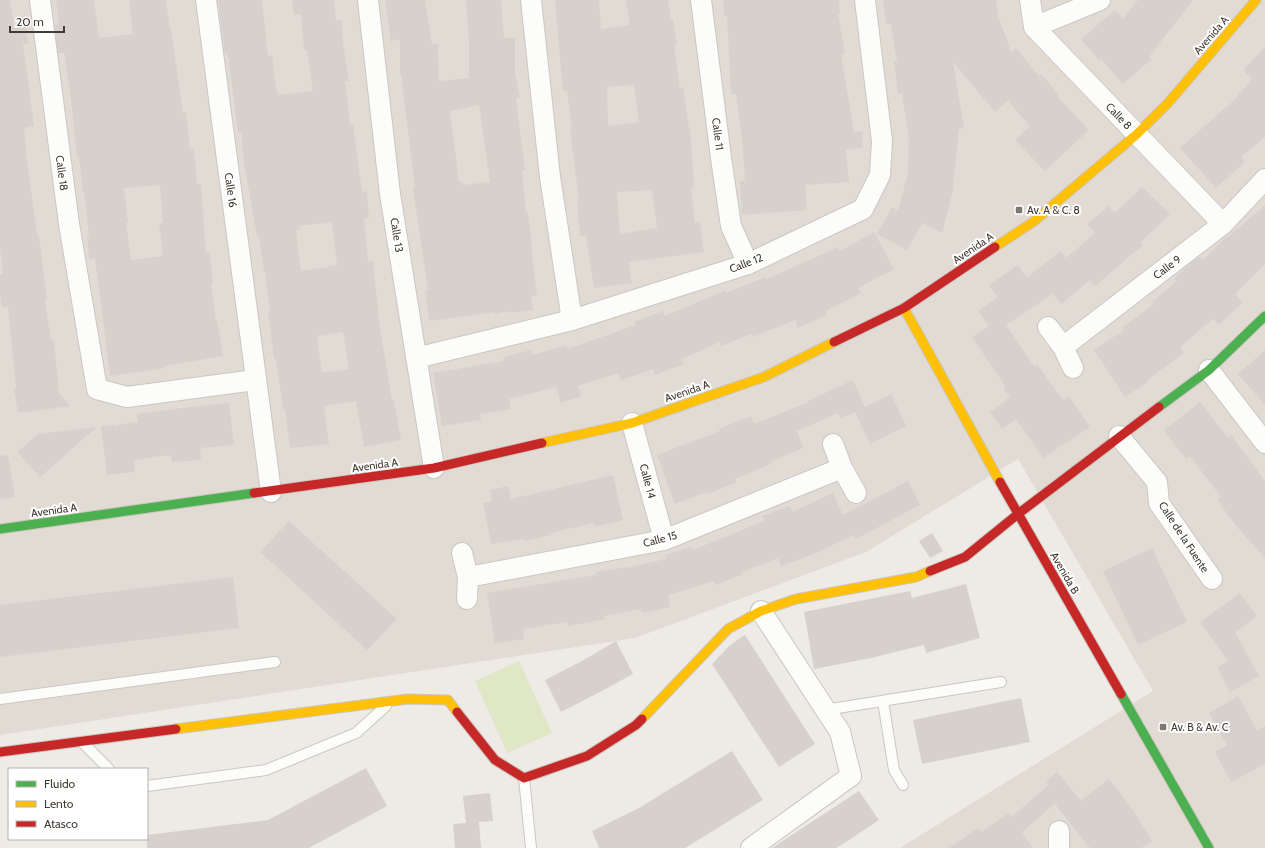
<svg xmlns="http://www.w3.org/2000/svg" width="1265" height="848" font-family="Cabin,sans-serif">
  <rect width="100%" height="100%" fill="#eeeae6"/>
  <path fill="#e2dbd4" d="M0,0h1265v848h-365l253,-157 -135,-232 -152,93 -231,86 -635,97z"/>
  <path fill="#dfe7c7" d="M519,661l33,72 -45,20 -32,-72z"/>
  <path fill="#d6d1cd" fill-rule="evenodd" d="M0,0h10l4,27 12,-2 2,19h-5l11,82 -10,2 3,33 10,73h1l2,9 7,58h-2l6,39h3l5,53 11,13 -52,7 -4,-24 2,-1 -8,-81h-6l-2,-13v-19l3,-1 -3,-26z
    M56,0h38l5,38 34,-4 -4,-34h37l4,30h1l2,13 10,70 3,-1 4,38 4,-1 3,35 4,-1 5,70h4l3,30h-2l5,38 1,-1 6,36 -59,10 1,2 -55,8 -15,-118 -6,1 -2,-23 2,-1 -5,-44 -1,1 -4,-36 -2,1 -7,-66 -6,-38h-6l-3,-28 4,-1zM160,185l3,38h-4l4,33 -32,4 -5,-38h2l-4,-34z
    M218,0h44l6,56 4,-1 4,35h1l1,5 35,-4 -6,-41h-3l-3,-36 -7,1 -2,-15h42l2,21 6,-1 1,23 6,38h-4l5,43h3l9,68 5,-1 2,27 -5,1 4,42h5l7,67 12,72h2l7,40 -37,7 -8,-46 -32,5 5,38 -39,4 -5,-39h-2l-7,-50h-2l-6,-48 2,-1 -5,-38h-1l-5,-36h-2l-13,-73 -3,-31 -3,1 -10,-79h-3zM332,222l5,43 -9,1 1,1 -28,4 -5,-41 4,-1 -1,-3zM343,332l6,37 -27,4 -5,-37z
    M385,0h40l7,44h6l1,37 30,-3v-39l-3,-39h35l3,38h11v35l5,24 -4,1 9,72h-3l4,42h2l4,34h-1l6,49 -6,1 2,14 -23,3v-2l-15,3 -1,-2 -65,9 -4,-31h3l-15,-101 2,-1 -14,-114h-1v-35l-9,2zM479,105l11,77 -27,3v-3h-4l-9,-71z
    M555,0h44l2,29 29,-4 -4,-25h42l3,19h2l4,26h-3l6,43 3,-1 6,41h1l4,59h-3l4,36 5,-1 4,30 -75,10 3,21 -38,5 -8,-52h-6l-3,-35h2l-9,-71h2l-5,-39h-4zM634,85l5,37 -31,4 -1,-39zM652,190l5,38 -37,6 -3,-42z
    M723,0h116l1,14h-2l7,40 -4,1 13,77 8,-1 1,17 -17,2 3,32 -44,3 2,25 -65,5 -2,-34h5l-3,-43 -6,-44h-5l-4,-78 -3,1z
    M883,0h113l2,15 13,37 5,-4 23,28 2,-2 18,21 -2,1 32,34 -44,41 -30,-31 15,-14 -22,-25 -13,11 -42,-50 11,66 -5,1 -6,57h1l-12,47 -19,-10 -16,27 -30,-16 15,-27 6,4 10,-38 1,-35 -7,-44h-4l-4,-32h3l-6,-38h-5z
    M1138,0h55l-44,57 3,2 -29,25 -22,-25 -2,1 -18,-21 34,-29 8,9z
    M1265,47v90l-24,20 4,5 -29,26 -36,-40 54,-48 18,-21 -9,-9z
    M1142,187l28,27 -29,28 2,3 -48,41 -5,-6 -29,24 -8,-10 -47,31 28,41 3,-2 26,36 6,-4 21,31 -47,31 -27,-39 -14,10 -12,-17 20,-15 -7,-9 2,-2 -33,-49 17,-11 -11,-15 20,-14 -9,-12 29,-20 9,13 33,-27 6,7 29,-25 -8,-9 22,-18 6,7z
    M1265,205v59l-30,30 8,8 -24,23 -6,-6 -33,28 4,6 -37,27 1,2 -23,15 -31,-47 30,-20 -2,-2 32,-24 -2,-2 25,-21 -3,-2 19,-18 6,-4 4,3 24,-24 1,1z
    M874,232l20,37 -36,19 3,5 -35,18 1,4 -29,13 -3,-8 -42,17 -1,-3 -31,12 -1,-4 -38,17 2,5 -29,11 -2,-6 -32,11 -3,-7 -40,13 3,10 -20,7 -5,-16 -47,12 2,10 -31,5 1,6 -39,6 -9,-53 71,-12 -1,-4 28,-7 1,5 35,-10v4l69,-24 -2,-3 29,-11 2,5 60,-26 1,3 40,-16 1,2 71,-32 2,4z
    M1265,350v55l-27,-31z
    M853,380l12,27 26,-13 15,32 -36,18 -15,-32 -15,6 -2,-5 -41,18 6,17 -33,14 1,2 -36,15 2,3 -29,12 -1,-2 -32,12 -18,-49 63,-24 -1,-2 32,-13 3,8 55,-22 -1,-1z
    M1200,402l28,36 3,-3 34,46v77l-28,-31 -20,-27 4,-3 -31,-41 -4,3 -22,-29z
    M229,403l5,42 -34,3 1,12 -29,2 -1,-7 -37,5 1,12 -28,3 -6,-49 13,-1 3,3 -1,-3 22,-3 -1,-8 44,-6z
    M97,427l-57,50 -23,-25 21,-18z
    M8,455l7,42 -15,2v-43z
    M613,475l10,45 -28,7 -1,-4 -43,10 1,2 -19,4 -9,2 -1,-2 -22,4v-1l-10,2 -8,-41 9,-2 -2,-11 18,-4 3,13z
    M908,481l12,24 -64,34 -2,-4 -40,19 -33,12 -3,-8 -36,14 1,2 -27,11 -2,-4 -46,14 2,12 -28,6 -1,-4 -38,7 2,3 -37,7v-4l-45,7 1,10 -29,4 -8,-50 109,-18v-3l29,-5v1l41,-9 -1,-4 27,-8 1,3 71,-29 -2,-5 28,-10 2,6 41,-19 10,22z
    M289,521l108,98 -30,31 -107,-98z
    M932,533l11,18 -13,7 -11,-17z
    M1152,548l35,74 -49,23 -35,-74z
    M233,577l6,51 -239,29v-52z
    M966,584l14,54 -54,15 -2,-8 -53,13 -57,11 -10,-57 106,-21 2,7z
    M1240,593l17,23 -22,16 24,44 -29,16 -13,-25 11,-6 -28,-39z
    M745,635l70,109 -36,23 -67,-103 18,-19z
    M616,641l17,33 -35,19 -37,19 -16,-32 37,-19z
    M1238,696l19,34 8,-4v38l-34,18 -16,-30 12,-7 -18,-32z
    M1021,698l9,44 -108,22 -9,-44z
    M732,751l31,49 -78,48h-86l-7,-17 47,-23z
    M366,768l21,38 -78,42h-162v-13l121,-15z
    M1057,772l24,29 28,-22 22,28 21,34 -11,7h-51l-35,-44 -33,28 11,16h-84l29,-20 3,4 28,-19 2,4 38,-32 -3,-3z
    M859,791l20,29 -33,22 -10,6h-64z
    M490,793l3,28 -14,1 2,26h-26l-2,-24 13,-1 -3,-27z"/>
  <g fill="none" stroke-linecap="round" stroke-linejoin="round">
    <g stroke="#cac7c3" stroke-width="12">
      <path id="lane" d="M0,699l275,-37
        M883,701l11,69 9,15
        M825,710l176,-28
        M82,742l27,27
        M524,778l7,70
        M147,786l119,-16 90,-37 30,-27"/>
    </g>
    <g stroke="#cac7c3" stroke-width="22">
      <path id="street" d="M40,0l29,224 28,165 30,8 128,-17
        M206,0l65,492
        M368,0l22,194 44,274
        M531,0l19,177 22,143
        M701,0l20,158 10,68 17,38
        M1030,0l4,27 189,197
        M1034,27l66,-27
        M1048,327l15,20 10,21
        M1063,347l160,-123 42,-45
        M416,358l156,-38 176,-56 115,-55 17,-34 2,-34 -17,-141
        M1209,370l56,73
        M632,423l32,117
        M1119,436l38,46 2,21 53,76
        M833,444l9,24 14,25
        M462,553l6,24 -1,22
        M468,577l196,-37 178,-72
        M1059,831v17
        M751,848l100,-72 -11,-44 -79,-121"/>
    </g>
    <g stroke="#ccc6be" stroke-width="11">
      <path id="fast" d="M1159,407l50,-37 56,-54
        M0,529l254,-36
        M1121,694l88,154"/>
    </g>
    <g stroke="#ccc6be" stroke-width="11">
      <path id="slow" d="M995,247l38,-25 104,-88 31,-31 88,-103
        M904,308l96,174
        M542,443l90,-20 132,-46 70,-35
        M642,719l86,-90 33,-18 35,-12 120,-22 14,-6
        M176,729l232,-30 40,1 9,12"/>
    </g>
    <g stroke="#ccc6be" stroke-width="11">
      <path id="jam" d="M834,342l70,-34 91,-61
        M1000,482l121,212
        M254,493l180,-25 108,-25
        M930,571l35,-14 53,-43 141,-107
        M457,712l38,48 29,18 63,-22 49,-31 6,-6
        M0,752l176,-23"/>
    </g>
    <use href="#lane" stroke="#fcfcfb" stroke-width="10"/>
    <use href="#street" stroke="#fcfcfb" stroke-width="20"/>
    <use href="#fast" stroke="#4caf50" stroke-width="9"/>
    <use href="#slow" stroke="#ffc107" stroke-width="9"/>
    <use href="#jam" stroke="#c62828" stroke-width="9"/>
  </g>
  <g fill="#7e7872" stroke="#fff" stroke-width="1.5">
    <rect x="1015" y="206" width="8" height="8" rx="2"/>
    <rect x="1159" y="723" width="8" height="8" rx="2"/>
  </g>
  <g text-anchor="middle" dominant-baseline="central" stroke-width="4" stroke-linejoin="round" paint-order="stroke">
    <g font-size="11" fill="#423b34" stroke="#fff">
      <text transform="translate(1211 35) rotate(-49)">Avenida A</text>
      <text transform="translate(1119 116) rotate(46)">Calle 8</text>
      <text transform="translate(718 134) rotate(83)">Calle 11</text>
      <text transform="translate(62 173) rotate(83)">Calle 18</text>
      <text transform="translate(231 190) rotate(82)">Calle 16</text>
      <text transform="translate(397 235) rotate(81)">Calle 13</text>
      <text transform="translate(973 248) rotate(-34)">Avenida A</text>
      <text transform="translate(746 263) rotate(-21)">Calle 12</text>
      <text transform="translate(1167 267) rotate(-37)">Calle 9</text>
      <text transform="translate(687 391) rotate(-19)">Avenida A</text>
      <text transform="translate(375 465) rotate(-8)">Avenida A</text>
      <text transform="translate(648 481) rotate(75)">Calle 14</text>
      <text transform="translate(54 510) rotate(-8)">Avenida A</text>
      <text transform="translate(1184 537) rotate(57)">Calle de la Fuente</text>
      <text transform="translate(660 539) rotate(-15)">Calle 15</text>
      <text transform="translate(1065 573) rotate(60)">Avenida B</text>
    </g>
    <g font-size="11" fill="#423b34" stroke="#fff" text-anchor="start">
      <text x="1027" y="210">Av. A &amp; C. 8</text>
      <text x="1171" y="727">Av. B &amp; Av. C</text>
    </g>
  </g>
  <rect x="8" y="768" width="140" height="72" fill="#ffffff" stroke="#b3b1ae"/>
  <rect x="16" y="781" width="20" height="6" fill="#4caf50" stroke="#b3b1ae"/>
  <text x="44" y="788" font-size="12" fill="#423b34">Fluido</text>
  <rect x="16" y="801" width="20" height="6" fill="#ffc107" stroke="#b3b1ae"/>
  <text x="44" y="808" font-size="12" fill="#423b34">Lento</text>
  <rect x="16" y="821" width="20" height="6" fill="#c62828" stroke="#b3b1ae"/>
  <text x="44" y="828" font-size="12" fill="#423b34">Atasco</text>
  <path d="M10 26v6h54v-6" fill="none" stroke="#423b34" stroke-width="2"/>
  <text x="16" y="26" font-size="12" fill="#423b34" stroke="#ffffff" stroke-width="3" paint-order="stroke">20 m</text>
</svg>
